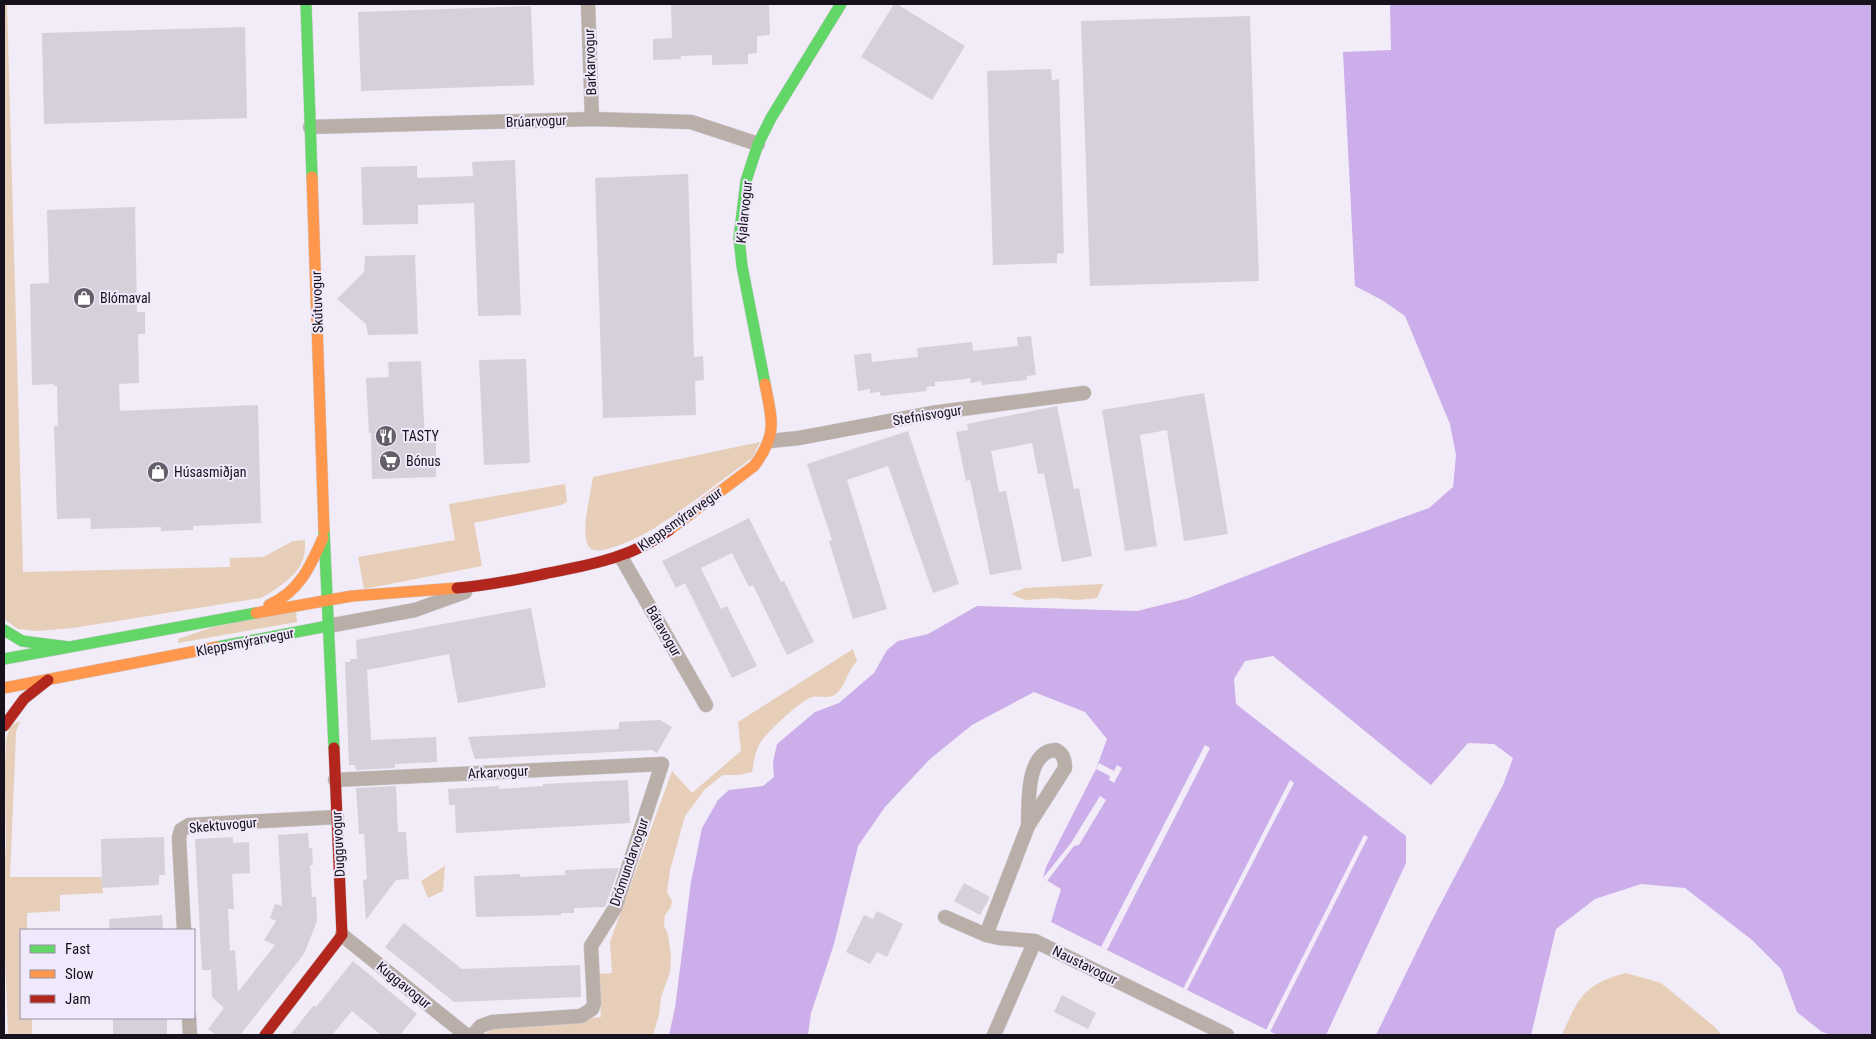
<svg xmlns="http://www.w3.org/2000/svg" width="1876" height="1039" font-family="'Roboto Condensed',sans-serif">
  <rect width="100%" height="100%" fill="#f1ecf7"/>
  <path fill="#e6ceb8" d="M4,4h3l16,568 207,-5v-9l33,-1 30,-16 12,-1c0,8 0,17 -4,24 -6,13 -27,27 -40,34l-188,30 -36,3 -19,-2 -14,-10z
    M760,442l-8,16c-32,23 -63,48 -96,69 -10,7 -57,31 -66,21 -11,-11 1,-55 3,-71z
    M565,484l2,18 -6,3 -87,18 8,43 -118,23 -6,-32 97,-17 -6,-36z
    M1103,584l-6,14 -19,2 -22,-2 -31,2 -14,-6 14,-6z
    M296,611l1,11 -119,21v-4l35,-12z
    M853,649l4,12c-11,11 -10,23 -20,32 -8,7 -16,2 -25,4 -10,2 -47,37 -52,46 -5,9 -6,19 -8,29l-13,3h-16l-18,14 -20,27 -15,54 -3,22 5,9 -1,6 -6,8 -1,11 4,8 3,23 -1,15 -9,25 -2,18 -6,20h-169l8,-6 7,-2 91,-7v-2l11,-1 -3,-43 14,-1 -2,-31 62,-171 20,22 49,-42 -3,-29z
    M20,721l-4,11 -6,145h91l2,16 -43,2v16l-33,2v17h-6v88h11v17h-24l-4,-107v-58l2,-23 -1,-76 1,-31 4,-14z
    M445,866l-2,25 -15,7 -7,-17z
    M1626,973l35,10 55,45 5,7h-159c16,-37 22,-51 64,-62z"/>
  <path fill="#ccaeeb" d="M1390,4h482v1031h-40l-10,-3 -25,-20 -16,-43 -29,-29 -67,-52 -44,-4 -46,15 -39,30 -25,106h-155l55,-113 72,-137 10,-27 -19,-14 -26,-1 -37,42 -158,-129 -28,5 -11,18 2,25 170,132v27l-80,172h-49l-226,-113 10,-33 -18,-11 3,-11 50,-98 11,-30 -22,-27 -51,-20 -62,33 -42,34 -45,48 -27,39 -24,98 -23,69 -3,22h-139l6,-27 16,-126 11,-54 16,-28 11,-10 34,-4 11,-9 -1,-15 4,-18 38,-32 24,-9 35,-30 13,-23 11,-9 30,-7 49,-28 160,5 52,-13 132,-51 108,-39 24,-21 3,-32 -6,-31 -45,-108 -23,-16 -27,-14 -12,-234 48,-2z"/>
  <path fill="#f1ecf7" d="M1205,745l5,3 -11,22 -92,180 -6,-3z
    M1099,763l15,8 3,-6 5,3 -8,15 -5,-3 1,-4 -14,-7z
    M1290,780l4,3 -23,44 -84,163 -4,-1z
    M1100,796l6,4 -27,45 -5,1 -27,35 -4,-3 28,-35z
    M1364,835l4,2 -98,195 -4,-2z"/>
  <path fill="#d6d0db" d="M671,4h98l1,31 -13,1v17l-9,1v10l-36,1v-10l-31,1v3l-28,1v-21l19,-1z
    M894,4h3l68,42 -33,54 -71,-43z
    M531,6l3,79 -173,6 -3,-79z
    M1250,16l9,265 -169,5 -9,-265z
    M245,27l2,91 -203,6 -2,-91z
    M1051,69l1,11 7,-1 5,174 -7,1v9l-64,2 -6,-194z
    M515,160l6,155 -43,1 -4,-113 -56,2v19l-55,1 -2,-58 56,-1v12l56,-2 -1,-14z
    M688,174l6,183 9,-1 1,24 -9,1 1,34 -93,3 -8,-240z
    M135,207l2,105h8v22h-7l1,49 -20,1 1,27 138,-6 3,118 -68,3v4l-32,1v-4l-70,2 -1,-11 -33,1 -3,-93h4l-1,-40h-3v-2l-22,1 -2,-101 19,-1 -2,-73z
    M415,255l3,79 -50,1 -2,-11 -29,-25 27,-27 1,-16z
    M1031,336l5,39 -9,1v4l-45,5 -1,-4 -10,2 -1,-5 -12,2 -23,2v4l-9,1 1,4 -46,5 -1,-4 -10,1v-4l-12,2 -4,-36 17,-2 1,9 46,-5 -1,-9 55,-6 1,9 45,-5 -1,-9z
    M526,359l4,104 -46,2 -5,-105z
    M421,361l4,82h11v34l-64,2 -1,-46h-2l-3,-55 23,-1 -1,-15z
    M1204,393l24,141 -44,7 -17,-111 -27,5 17,111 -32,5 -23,-141z
    M1057,406l17,83 5,-1 13,68 -30,6 -18,-89 -6,1 -6,-31 -41,8 8,41 7,-1 16,78 -32,6 -20,-95 -4,1 -10,-49 12,-2 -1,-6z
    M908,431l51,153 -26,9 -45,-127 -41,14 40,129 -34,10 -24,-78 3,-1 -25,-76z
    M749,518l32,64 3,-1 30,61 -27,13 -34,-70 -4,2 -17,-34 -31,15 20,41 6,-3 30,60 -25,12 -47,-95 -9,5 -14,-27z
    M531,608l15,79 -88,16 -9,-49 -82,16 4,70 65,-3 1,25 -42,2v4l-39,2 -1,-5h-6l-4,-103h5v-3h7l-1,-19z
    M660,720l12,7 -15,26 -5,-3 -177,9 -7,-22 151,-8v-7z
    M628,780l2,43 -174,10 -1,-28h-6l-1,-16 51,-3v3l44,-3v-2z
    M396,786l2,46h8l3,47 -13,1 -30,40 -3,-40 4,-1 -3,-45h-5l-3,-46z
    M308,833l1,15h3l1,17h-3l2,32h4l1,24 -13,33 -64,81h-24l-8,-6 16,-21 -12,-11 -1,-27h-9l-7,-131 38,-2v6l16,-1 1,31 -18,1 2,35h-6l2,42 5,-1 3,42 37,-47 -11,-5 12,-19 -6,-3 5,-14 7,2 -4,-71z
    M164,837l1,38h-6v10l-57,3 -1,-49z
    M619,868l-14,39 -31,1v5h-13v2l-85,2 -2,-41 46,-2v3l45,-2v-5z
    M964,883l26,14 -10,18 -26,-14z
    M877,911l26,13 -16,33 -10,-5 -7,12 -24,-12 18,-37 9,4z
    M162,915l1,15h-53l-1,-11z
    M404,923l58,46 118,-4 1,32 -127,5 -69,-55z
    M353,961l64,53 -17,21h-19l-29,-24 -20,24h-42l24,-30 2,2z
    M1062,995l34,18 -8,16 -34,-17z
    M113,1018h54v17h-54z"/>
  <g fill="none" stroke-linecap="round" stroke-linejoin="round">
    <g stroke="#cecad3" stroke-width="15">
      <path id="street" d="M588,4l4,115
        M310,127l282,-8 99,3 67,22
        M770,441l29,-3 133,-25 152,-20
        M621,557l85,148
        M328,626l87,-16 50,-18
        M335,780l327,-16 -47,144 -24,38 3,57 -2,6 -11,7 -89,6 -11,4 -8,9
        M945,917l41,18 13,3 36,3
        M184,930l-5,-92 2,-8 8,-5 148,-8
        M342,935l124,100
        M986,935l42,-109 37,-58c0,-9 -2,-14 -9,-18 -31,1 -27,55 -28,76
        M189,1018l1,17
        M994,1035l41,-94 192,94"/>
    </g>
    <g stroke="#cecad3" stroke-width="12">
      <path id="fast" d="M306,4l6,173
        M765,384l-23,-118 -3,-28 7,-57 12,-37 13,-26 70,-114
        M324,530l10,218
        M4,630l18,11 47,6
        M217,647l111,-21
        M4,659l252,-46"/>
    </g>
    <g stroke="#cecad3" stroke-width="12">
      <path id="slow" d="M312,177l12,353
        M669,530l85,-64c24,-32 18,-46 11,-82
        M269,605c30,-13 41,-38 54,-67
        M256,613l96,-17 105,-8
        M4,688l213,-41"/>
    </g>
    <g stroke="#cecad3" stroke-width="12">
      <path id="jam" d="M457,588c30,-2 58,-8 87,-14 45,-9 88,-16 125,-44
        M4,726l20,-27 24,-19
        M265,1035l77,-100 -8,-187"/>
    </g>
    <use href="#street" stroke="#baafa8" stroke-width="14"/>
    <use href="#fast" stroke="#63d668" stroke-width="11"/>
    <use href="#slow" stroke="#ff974d" stroke-width="11"/>
    <use href="#jam" stroke="#b3261e" stroke-width="11"/>
  </g>
  <defs>
    <g id="shop-disc" transform="scale(1.125)"><circle r="9.5" fill="#635e69" stroke="#f0e8fb"/><path d="M-5-2.5h2.3a2.7 3.5 0 0 1 5.4 0H5L5.5 6h-11ZM-1.5-2.5h3a1.5 2.3 0 0 0-3 0Z" fill="#fff"/></g>
    <g id="restaurant-disc" transform="scale(1.125)"><circle r="9.5" fill="#635e69" stroke="#f0e8fb"/><path d="M-5-6h1v4h1v-4h1v4h1v-4h1v5L-1.5 .5V6h-2V.5L-5-1ZM5-6V6H3V1.5H1.5Q1.5-4 5-6Z" fill="#fff"/></g>
    <g id="supermarket-disc" transform="scale(1.125)"><circle r="9.5" fill="#635e69" stroke="#f0e8fb"/><path d="M-6-5.5h2.5l.6 2H6L4.5 2H-2.5L-4.4-4H-6ZM-1.5 3.2a1.3 1.3 0 1 0 .1 0ZM3 3.2a1.3 1.3 0 1 0 .1 0Z" fill="#fff"/></g>
  </defs>
  <g fill-rule="evenodd">
    <use href="#shop-disc" x="84" y="298"/>
    <use href="#restaurant-disc" x="386" y="436"/>
    <use href="#supermarket-disc" x="390" y="461"/>
    <use href="#shop-disc" x="158" y="472"/>
  </g>
  <g text-anchor="middle" dominant-baseline="central" stroke-width="4" stroke-linejoin="round" paint-order="stroke">
    <g font-size="14" fill="#16111c" stroke="#f0e8fb">
      <text transform="translate(590 62) rotate(-92)">Barkarvogur</text>
      <text transform="translate(536 121) rotate(-2)">Brúarvogur</text>
      <text transform="translate(744 212) rotate(-84)">Kjalarvogur</text>
      <text transform="translate(317 302) rotate(-92)">Skútuvogur</text>
      <text transform="translate(927 415) rotate(-9)">Stefnisvogur</text>
      <text transform="translate(680 519) rotate(-35)">Kleppsmýrarvegur</text>
      <text transform="translate(664 631) rotate(60)">Bátavogur</text>
      <text transform="translate(245 642) rotate(-11)">Kleppsmýrarvegur</text>
      <text transform="translate(498 772) rotate(-3)">Arkarvogur</text>
      <text transform="translate(223 825) rotate(-5)">Skektuvogur</text>
      <text transform="translate(338 844) rotate(-93)">Dugguvogur</text>
      <text transform="translate(629 862) rotate(-71)">Drómundarvogur</text>
      <text transform="translate(1085 965) rotate(26)">Naustavogur</text>
      <text transform="translate(404 985) rotate(39)">Kuggavogur</text>
    </g>
    <g font-size="14" fill="#16111c" stroke="#f0e8fb" text-anchor="start">
      <text x="100" y="298">Blómaval</text>
      <text x="402" y="436">TASTY</text>
      <text x="406" y="461">Bónus</text>
      <text x="174" y="472">Húsasmiðjan</text>
    </g>
  </g>
  <rect width="1876" height="1039" fill="none" stroke="#16111c" stroke-width="10"/>
  <rect x="20" y="929" width="175" height="90" fill="#f0e8fb" stroke="#9992a2"/>
  <rect x="30" y="945" width="25" height="8" fill="#63d668" stroke="#9992a2"/>
  <text x="65" y="954" font-size="15" fill="#16111c">Fast</text>
  <rect x="30" y="970" width="25" height="8" fill="#ff974d" stroke="#9992a2"/>
  <text x="65" y="979" font-size="15" fill="#16111c">Slow</text>
  <rect x="30" y="995" width="25" height="8" fill="#b3261e" stroke="#9992a2"/>
  <text x="65" y="1004" font-size="15" fill="#16111c">Jam</text>
</svg>
